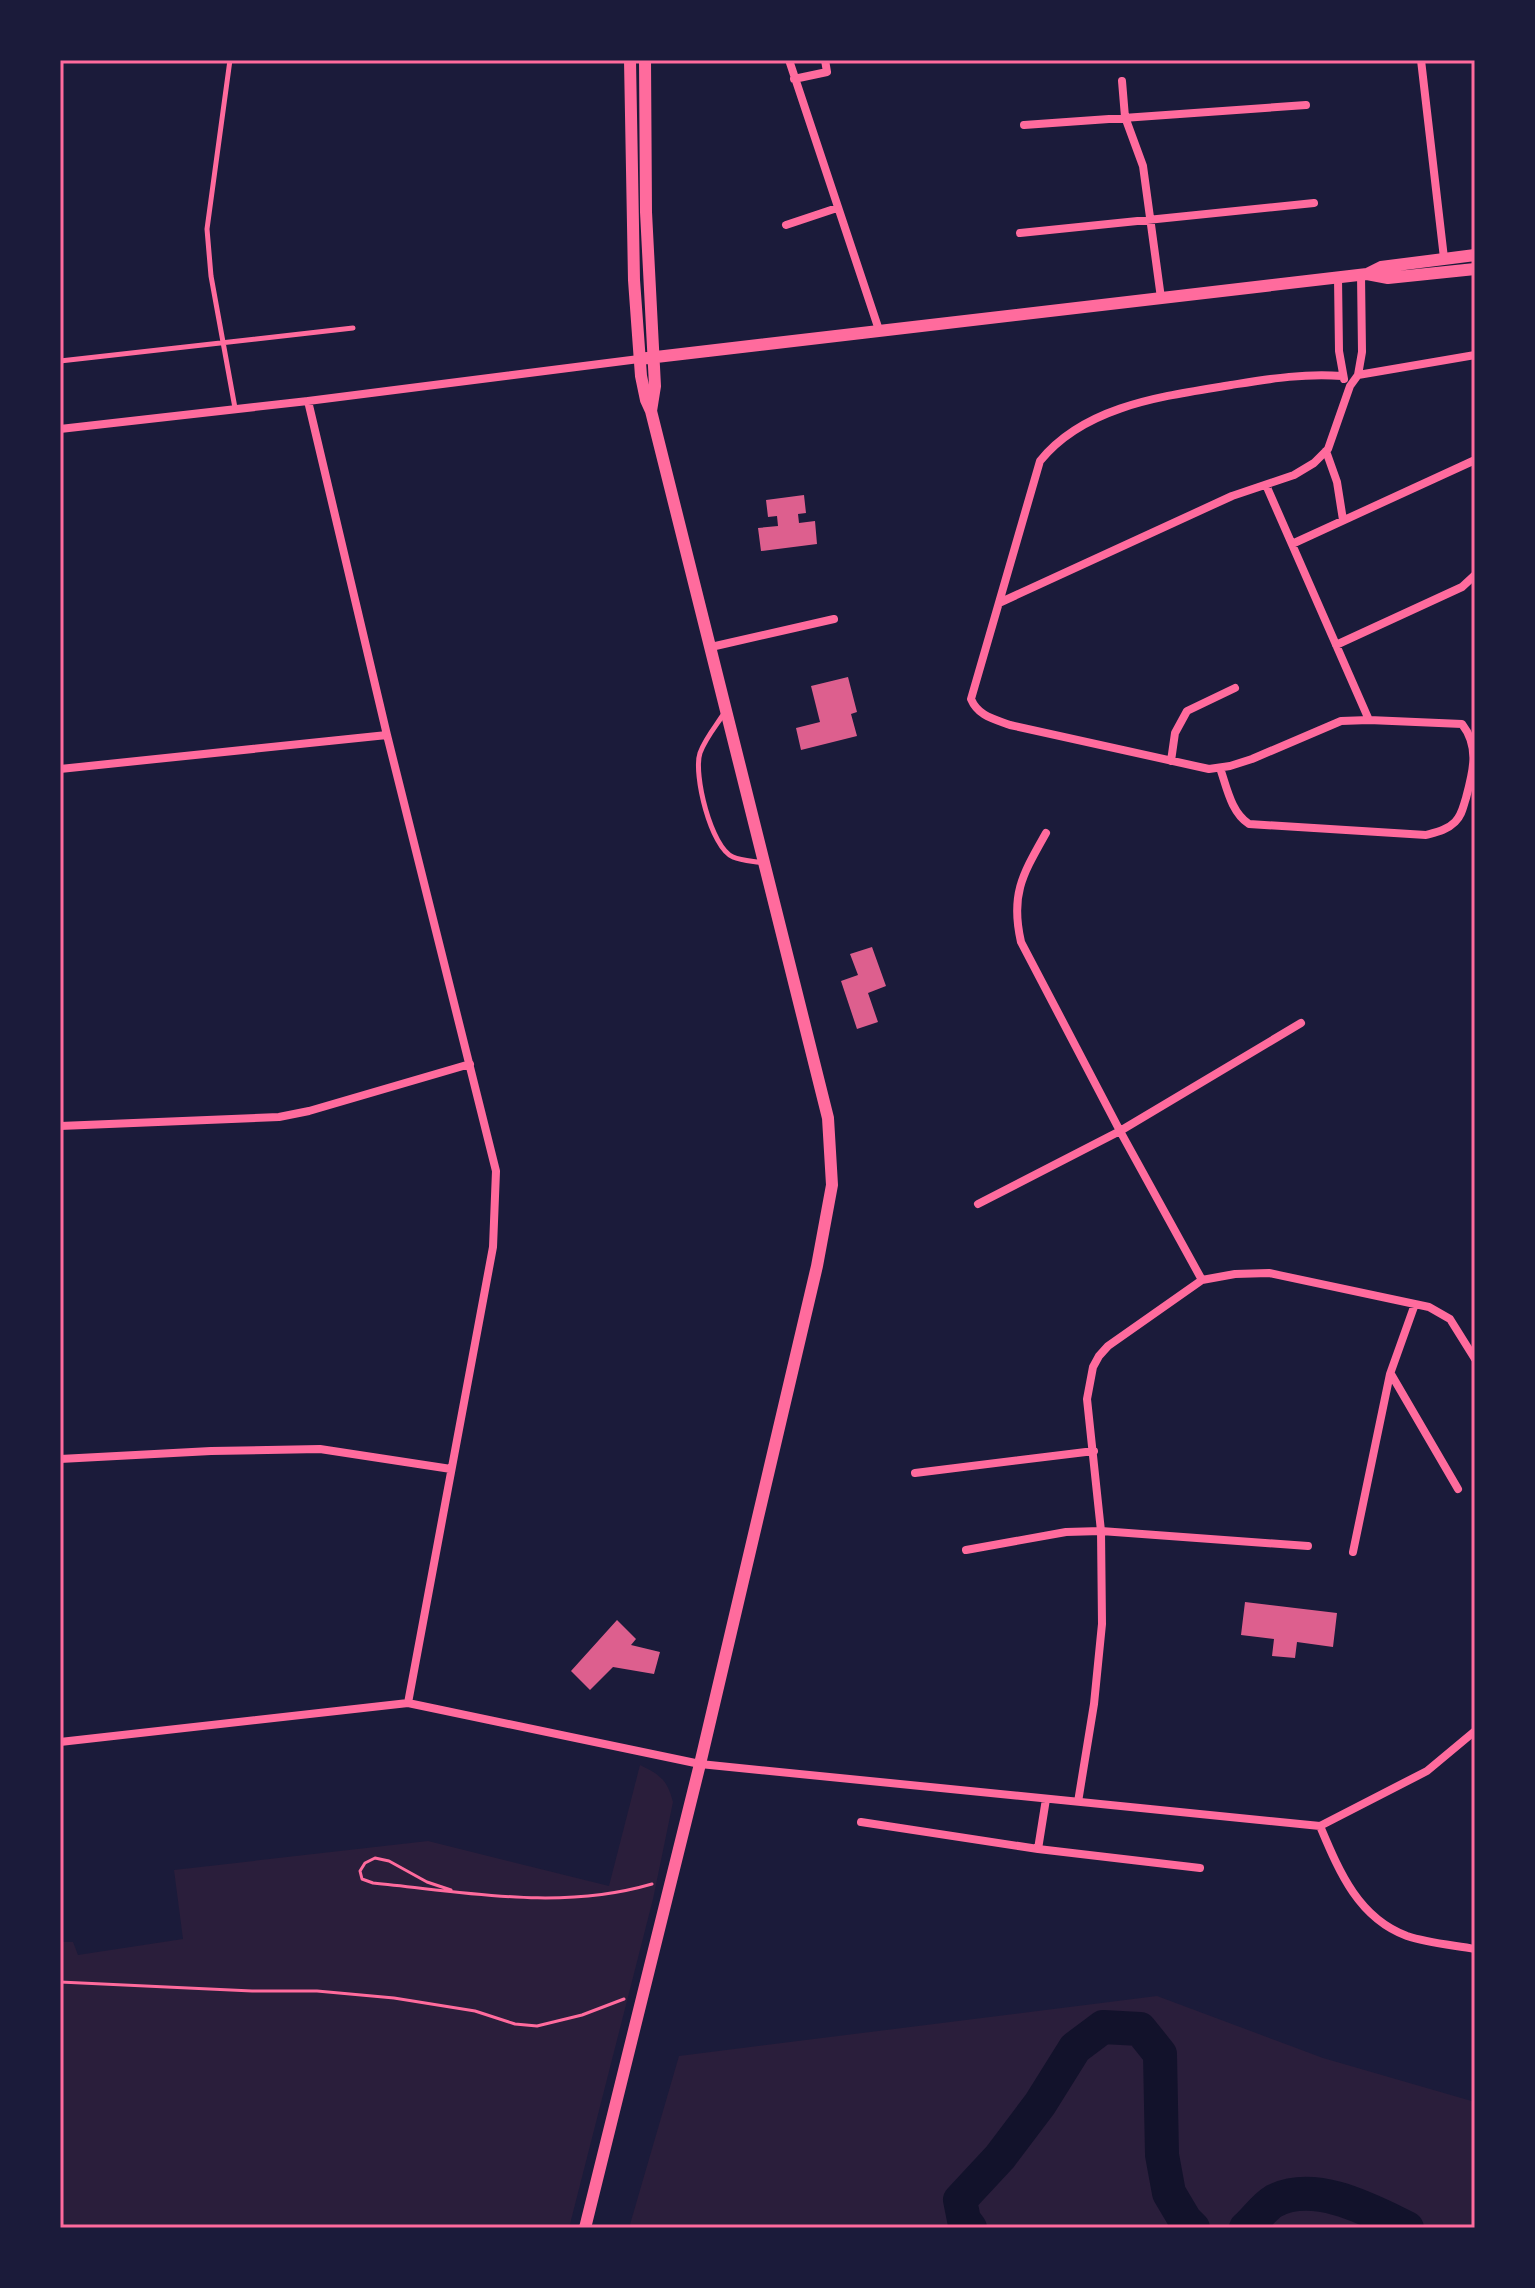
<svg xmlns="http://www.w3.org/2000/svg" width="1535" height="2288" font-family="Karla,sans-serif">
  <rect width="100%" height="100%" fill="#1b1b3a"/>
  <path fill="#2a1e3b" d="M640,1765c20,10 27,14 33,37l-20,97 -84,329h-509v-286h13l5,13 105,-16 -9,-69 254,-29 181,45z
    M1157,1996l166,62 152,44v126h-846l50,-172z"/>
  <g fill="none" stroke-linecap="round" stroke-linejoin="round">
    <path stroke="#12122b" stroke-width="34" d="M970,2228l-6,-8 -4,-20 40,-43 40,-53 35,-56 28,-21 37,2 20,25 2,101 7,38 16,27 8,8
      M1246,2228c9,-8 18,-21 28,-27 41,-21 96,9 133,27"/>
  </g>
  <path fill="#dd5f8e" d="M804,495l2,18 -8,1 1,9 16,-2 2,23 -56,7 -3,-23 20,-2 -1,-10 -9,1 -2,-17z
    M848,677l9,35 -6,2 6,22 -56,14 -5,-22 24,-6 -9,-36z
    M872,947l14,39 -18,7 10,29 -21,7 -16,-48 17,-6 -8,-21z
    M1245,1602l92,11 -4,34 -36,-5 -2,16 -23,-2 2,-17 -33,-4z
    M617,1620l19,19 -5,6 29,7 -6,22 -41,-7 -23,23 -19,-19z"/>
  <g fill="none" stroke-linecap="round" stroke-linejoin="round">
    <path stroke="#ff6b9d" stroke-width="3" d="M451,1890l-24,-8 -38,-21 -14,-3 -10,5 -5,8 2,8 11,4c93,9 187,28 279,1
      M60,1982l192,9h65l77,7 81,13 40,13 22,2 45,-11 42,-16"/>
    <path stroke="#ff6b9d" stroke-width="5" d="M230,60l-23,169 4,47 24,132
      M60,361l293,-33
      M723,715c-8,12 -18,24 -23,38 -7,21 11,95 33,104 9,4 21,4 31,6"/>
    <path stroke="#ff6b9d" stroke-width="8" d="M789,60l90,270
      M1421,60l23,198
      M794,79l33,-7 -2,-12
      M1122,81l3,36 18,49 18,132
      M1024,125l282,-20
      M786,225l51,-17
      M1020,233l294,-30
      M1338,278l1,73 5,28
      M1358,375l117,-20
      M308,401l79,334 109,436 -3,76 -85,456
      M60,429l248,-28 331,-42
      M1326,451l11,31 6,38
      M1266,485l103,235
      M1292,544l183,-84
      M999,603l233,-107 62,-21 20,-12 14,-14 22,-63 8,-11 4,-23 -1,-77
      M1336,645l126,-58 13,-12
      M711,647l123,-28
      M1171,761l4,-28 12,-22 48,-23
      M1220,768c7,20 11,44 29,56l177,11c11,-3 21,-5 29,-13 7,-7 8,-15 11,-24 7,-26 14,-51 -4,-74l-93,-4 -28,1 -89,38 -22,7 -21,3 -199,-44c-16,-6 -32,-9 -39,-26l69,-238c45,-56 125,-65 191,-76 38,-6 73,-12 111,-9
      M60,769l327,-34
      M1046,833c-23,41 -36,61 -25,109l99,189 82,149
      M60,1126l219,-9 30,-6 161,-47
      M978,1204l142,-73 181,-108
      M1391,1374l67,115
      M60,1459l151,-8 109,-2 131,20
      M915,1473l179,-22
      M966,1550l100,-18 35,-1 207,15
      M1353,1552l37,-178 25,-70
      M60,1742l348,-39 292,61 620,62
      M1046,1799l-8,50 162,19
      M1078,1802l16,-98 8,-80 -1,-93 -14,-132 6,-32 6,-11 9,-10 94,-66 33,-6 34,-1 160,34 21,12 25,40
      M861,1822l177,27
      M1320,1826c19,45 38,92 87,110 21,7 46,9 68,13
      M1320,1826l107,-55 48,-40"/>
    <path stroke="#ff6b9d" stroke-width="12" d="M645,60l1,152 9,174 -4,25
      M1367,274l14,-7 94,-12
      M639,359l728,-85 21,4 87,-9
      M585,2228l115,-464 117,-498 15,-81 -4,-67 -177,-707 -5,-11 -5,-24 -7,-96 -4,-220"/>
  </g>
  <rect width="1535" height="2288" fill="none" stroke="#1b1b3a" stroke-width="124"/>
  <rect x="62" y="62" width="1411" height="2164" fill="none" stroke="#ff6b9d" stroke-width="3"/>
</svg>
